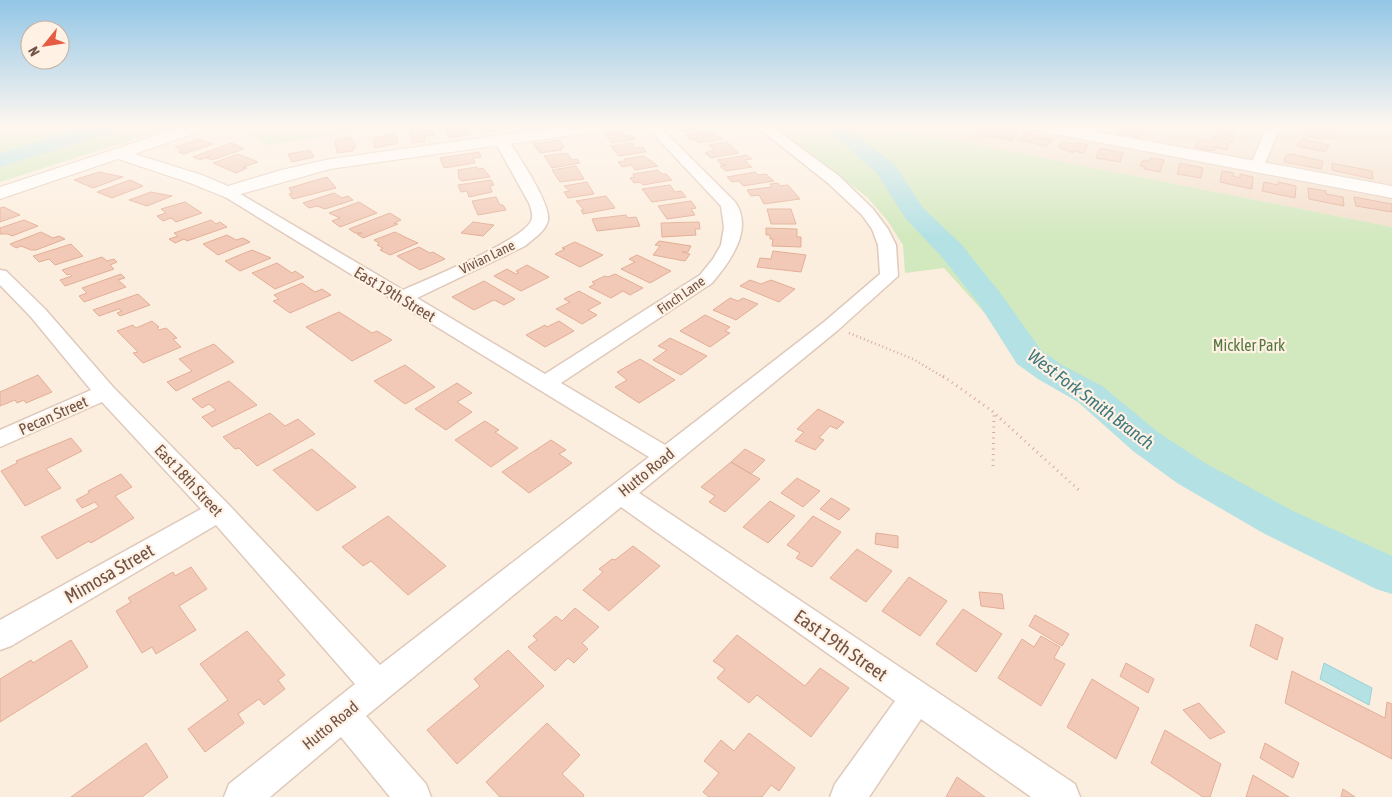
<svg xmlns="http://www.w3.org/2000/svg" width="1392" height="797" font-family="'Asap Condensed',sans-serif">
  <rect width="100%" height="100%" fill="#fceede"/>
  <path fill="#f3dfcd" d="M884,126h508v101z"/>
  <path fill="#d2e8be" d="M3,126h172l-175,56v-55z
    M234,126h162l-129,19z
    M783,126h101l508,101v355l-184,-91 -174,-123 -90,-100 -39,5 -2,-28 -16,-25 -20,-23 -91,-69z"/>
  <path fill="#b4e1e4" stroke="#9ad1d6" d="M1324,663l48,25 -3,17 -49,-26z"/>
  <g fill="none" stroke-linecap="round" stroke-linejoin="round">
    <path fill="#b4e1e4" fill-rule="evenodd" d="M89,126h34l-3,4 -120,37v-14z
      M823,126h22l49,38 30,45 37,35 40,50 40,56 21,15 40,21 57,47 46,30 88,48 99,45v38l-16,-5 -113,-56 -86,-50 -44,-32 -55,-49 -40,-23 -21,-15 -38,-60 -38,-48 -35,-37 -30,-47z"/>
  </g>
  <path fill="#f1c9b6" stroke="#e3ae97" d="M444,126h23l4,8 -8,1 -1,-2 -3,1 1,2 -11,1z
    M481,126h22l1,2 -20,4z
    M683,126h11l4,4 -15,2 -4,-4 5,-1z
    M984,126h13l22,6 -7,9 -35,-7z
    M1121,126h2l22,4 -5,8 -23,-5 2,-2 8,1 1,-2 -8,-1z
    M1310,126h30l-3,6z
    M431,129l3,6 -10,1 1,5 -12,2 -4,-13z
    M1309,129l26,6 -2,4 -8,-1 -1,2 -16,-4 1,-2 -3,-1z
    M1215,130l19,3 -2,9 -20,-3z
    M622,131l4,5 6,-1 4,4 -24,4 -8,-10z
    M712,131l10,8 -23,4 -4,-3 2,-1 -6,1 -5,-5z
    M396,133l2,10 -23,5 -2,-10z
    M1025,133l12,3 -1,1 16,3 -5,6 -28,-6z
    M351,137v4h3l2,7h-4l1,3 -16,2 -2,-13z
    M200,139l13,5 -29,10 -6,-2 5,-2 -8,-3z
    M1198,139l30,5 -1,6 -12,-3 -1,4 -19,-3z
    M1302,139l27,6 -4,7 -28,-6z
    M559,140l6,7 -5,1 2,2 -22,3 -7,-9z
    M727,142l12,11 -28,5 -6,-5 9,-3 -5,-5z
    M1062,142l13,2 1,-1 12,2 -4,8 -11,-2v2l-15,-6z
    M231,143l6,2 -8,3 9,-2 6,3 -32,11 -6,-2 4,-2 -10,4 -7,-3z
    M632,143l4,5 7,-1 3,5 -27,4 -8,-10z
    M1100,148l23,5 -3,9 -24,-4z
    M310,150l4,7 -22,5 -4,-8z
    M479,152l2,5 -8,1 2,5 -31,5 -4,-10z
    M567,153l5,7 5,-1 3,4 -28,5 -8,-12z
    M238,154l20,8 -15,5 4,1 -11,5 -23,-10z
    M1290,154l33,7 -2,8 -37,-7 2,-7z
    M747,155l5,4 -7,1 7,7 -26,4 -6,-5 7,-1 -6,-1 -4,-4z
    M644,156l14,10 -23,4 -4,-5 -9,2 -4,-5 8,-1 -2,-2z
    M1150,158l14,2 -4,12 -16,-3 1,-2 -5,-1 3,-6 6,1z
    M1180,163l23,5 -2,10 -24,-4z
    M1332,163l40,8 1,8 -41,-9z
    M576,166l8,13 -24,3 -8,-12z
    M477,167l1,2 5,-1 7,9 -28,4 -3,-2 -1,-9z
    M658,170l4,4h4l6,6 -29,5 -3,-3 -6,1 -4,-5 4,-1 -1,-3z
    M1222,171l12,2 -1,3 7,2v-4l13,3 -1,12 -32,-7z
    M99,172l24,5 -30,11 -19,-8z
    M755,172l3,3 8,-1 8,7 -31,5 -4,-5 -7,1 -5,-5z
    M327,177l9,11 -43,11 -4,-5 3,-1 -3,-5z
    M130,180l13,6 -31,12 -15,-6z
    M491,180l3,5 -4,1 2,6 -23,5 -2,-6 -6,1 -3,-7z
    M587,182l7,12 -26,4 -4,-6 6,-1 -6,-5z
    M1264,182l14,3v-3l18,4 -1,12 -33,-7z
    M778,183l2,3 8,-1 12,14 -36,5 -5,-9 -8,1 -4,-6 25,-3 -2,-3z
    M670,185l5,7 6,-1 5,6 -34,5 -10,-13z
    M1308,188l18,3v3l17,3 1,9 -35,-7z
    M151,192l21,4 -25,10 -18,-6z
    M334,193l8,5 6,-2 5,4 -28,9 -8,-3 -8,2 -6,-5z
    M606,196l9,12 -32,6 -2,-4h3l-8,-9z
    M496,197l4,8h3l3,5 -28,5 -6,-14z
    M1354,197l38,7v8l-36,-6z
    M691,201l5,7 -5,1 4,6 -28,4 -9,-13z
    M185,202l17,11 -26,9 -5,-4 -8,3 -6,-5 9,-3 -5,-4z
    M359,202l18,11 -37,14 -8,-6 8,-3 -11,-5z
    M4,207l16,8 -20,7v-14z
    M767,209h24l5,15h-25z
    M390,213l11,7 -7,3 4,1 -35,14 -6,-4 5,-1h-7l-6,-4z
    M626,215l2,3 8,-1 4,9 -43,5 -5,-12z
    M24,220l14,6 -26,10 -4,-2h-8v-6z
    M211,220l5,4 4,-2 7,5 -40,14 -3,-2 -9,4 -6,-4 9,-3 -4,-3z
    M473,222l21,3 -11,11 -22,-3z
    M699,222l1,7h-5l1,6 -34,2 -1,-14z
    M766,228l31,1v8h4v10l-29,-1 1,-7h-3v-4h-4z
    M41,232l12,6 6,-2 6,3 -29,11h-5l-10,-4 -5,2 -6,-4z
    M395,232l12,6 11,5 -28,12 -10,-5 3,-2 -6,-3 2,-2 -5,-3z
    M227,235l9,5 7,-2 7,4 -32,13 -15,-11z
    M659,241l32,5 -3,6h-6l8,2 -5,7 -32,-6 7,-9 -5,-1z
    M575,242l28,13 -23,12 -25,-13 10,-5 -3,-1z
    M71,244l12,12 -28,9 -6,-6 -10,3 -6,-6z
    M419,247l11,6 3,-1 12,7 -25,11 -23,-14z
    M252,250l19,8 -31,13 -15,-10z
    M773,251l33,4 -5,17 -44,-5 3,-9 11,1z
    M637,255l34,16 -21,12 -29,-14 14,-7 -6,-3z
    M102,257l5,4 7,-2 3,3 -7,3 4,4 -49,17 -5,-6 12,-4 -2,-2 -3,1 -5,-5z
    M277,263l15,10 3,-2 9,6 -29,12 -23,-16z
    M527,265l22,12 -28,14 -27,-15 13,-7 9,5 3,-1 -3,-2z
    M121,274l4,4 -7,2 8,7 -42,15 -5,-6 8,-3 -5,-5z
    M615,274l28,14 -13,7 -7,-4 -12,7 -22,-11 6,-3 -3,-2 13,-6 3,1z
    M750,280l11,4 10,-4 24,9 -16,13 -39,-16z
    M484,281l31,18 -11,6 -10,-5 -20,10 -22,-13z
    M302,283l13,9 7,-3 9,6 -41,18 -17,-12 6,-2 -5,-4z
    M579,291l22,12 -13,7 9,5 -15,9 -26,-15 14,-7 -6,-3z
    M138,294l12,11 -30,11 -3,-3 5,-2 -3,-2 -20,7 -6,-6z
    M730,298l8,3 5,-3 15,6 -22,16 -23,-10z
    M339,312l33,21 5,-2 15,9 -40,21 -46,-34z
    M705,315l25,12 -5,4 5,2 -20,14 -30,-16z
    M152,321l7,6 -2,1 2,2 7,-2 11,10 -4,1 8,8 -38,16 -10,-10 5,-1 -21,-21 16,-6 3,3z
    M559,321l15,10 -29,16 -19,-12 19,-10 2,2z
    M670,338l37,18 -26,19 -28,-15 14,-10 -9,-4z
    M214,344l20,18 -58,29 -9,-9 25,-11 -13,-12z
    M640,359l35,21 -36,23 -24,-16 12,-7 -10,-8z
    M405,365l30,22 -30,17 -31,-23z
    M38,375l14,17 -26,11 -2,-3 -7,3 -2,-3 -15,6v-14z
    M229,381l28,24 -45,22 -10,-10 14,-7 -7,-6 -7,4 -10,-9z
    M457,383l15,10 -15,9 15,10 -26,18 -31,-21z
    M818,409l26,13 -7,7 -7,-3 -11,12 5,2 -9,10 -20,-9 9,-9 -7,-3z
    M270,413l15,13 13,-7 17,15 -58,32 -18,-18 -4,1 -12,-12z
    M485,421l14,9 -4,2 23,16 -27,19 -36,-27z
    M71,438l11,13 -36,18 15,19 -36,18 -24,-35 16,-8 -1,-2z
    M551,440l15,10 -7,4 13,9 -43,30 -27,-21z
    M312,449l44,38 -39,24 -44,-41z
    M745,449l20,11 -14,14 -20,-12z
    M731,462l29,17 -35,33 -16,-10 6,-6 -14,-9z
    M121,474l11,13 -17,9 19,22 -43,25 -2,-2 -32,18 -16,-22 58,-30 -4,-5 -13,6 -6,-8 13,-7 -1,-2z
    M797,478l23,13 -17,16 -22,-14z
    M831,498l19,11 -11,11 -19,-11z
    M770,501l25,15 -27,27 -25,-16z
    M388,516l58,50 -38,29 -37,-34 -8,5 -21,-19z
    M813,516l28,16 -29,35 -16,-9 4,-5 -13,-8z
    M876,533l22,3v12l-23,-4z
    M633,546l27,20 -51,45 -26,-21 20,-18 -4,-3 13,-10 3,1z
    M857,549l35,22 -26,31 -36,-24z
    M191,567l16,22 -28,17 17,24 -40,24 -4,-7 -10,6 -26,-42 15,-9 -3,-4 45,-26 2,4z
    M909,577l38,24 -27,35 -38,-25z
    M979,592l23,2 2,15 -23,-3z
    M575,608l24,19 -17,16 6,6 -14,14 -6,-5 -13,13 -27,-24 9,-7 -4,-4 23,-20 6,5z
    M963,609l39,25 -26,38 -40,-28z
    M1035,615l34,19 -7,12 -33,-20z
    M1256,624l27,14 -6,22 -27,-14z
    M247,631l38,44 -7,5 7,9 -21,16 -5,-6 -21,15 6,9 -39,29 -17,-23 40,-29 -28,-36z
    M737,635l68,51 15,-18 29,20 -38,49 -54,-42 -8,8 -32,-25 8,-9 -12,-8z
    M1041,636l19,11 -6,11 11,6 -24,42 -43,-28 24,-39 12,8z
    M71,640l17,27 -88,55v-43l31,-19 2,3z
    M508,650l36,36 -87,78 -30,-34 53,-44 -6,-7z
    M1126,663l28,16 -6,14 -28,-17z
    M1292,671l93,47 2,-16 5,2v55l-107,-56z
    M1092,679l47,29 -23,51 -49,-32z
    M1199,703l26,29 -15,7 -27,-29z
    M547,723l33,32 -18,19 22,21 -1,2h-83l-14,-15z
    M1165,730l56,34 -11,33h-7l-52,-34z
    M749,733l46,35 -16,23 -8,-6 -9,12h-53l-6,-5 16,-19 -15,-12 17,-21 13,11z
    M146,743l22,34 -26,20h-71z
    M1265,743l34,20 -6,15 -33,-20z
    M1253,775l36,22h-43z
    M957,777l28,20h-39z
    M1343,789l12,8h-14z"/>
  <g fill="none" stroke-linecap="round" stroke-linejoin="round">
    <g stroke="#dfc9bb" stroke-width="3">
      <path id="minor" d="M646,126h13l76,76c19,27 -5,60 -23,81l-151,100 104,62 159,-123 56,-48 -2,-29 -6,-16 -10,-14 -34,-32 -72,-57h15l68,50 34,33 15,20 8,16 2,31 -60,54 -199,163 436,291 5,13h-49l-110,-78 -52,78h-39l5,-13 60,-83 -274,-194 -255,209 60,68 5,13h-41l-49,-60 -71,60h-46l5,-13 126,-100 -139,-159 -205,121 -11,4v-30l201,-111 -99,-107 -102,45v-17l91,-40 -60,-73 -31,-32v-15l6,1 39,38 68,78 115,117 152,161 269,-208 -427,-262 -3,-3 3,-3h10l171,101c24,-11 119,-49 128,-69 3,-6 0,-12 -2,-18l-35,-63 2,-3h10c10,15 45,66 42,83 -2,11 -15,19 -23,26l-108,52 128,76 155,-99 13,-16 8,-14 3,-18 -3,-21z
        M1086,126h14l-9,12 -5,1 -7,-4z
        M1270,126h14l-7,8 -15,36h-10l-2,-3 14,-34z"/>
    </g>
    <g stroke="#dfc9bb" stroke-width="2">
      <path id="tertiary" d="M185,126h24l-2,3 -72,25 67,21 26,11 53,-16 49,-11 238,-33h42l-2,3 -6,2 -272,38 -103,29 -37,-15 -72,-24 -118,40v-12z
        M1032,126h33l327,60v12l-352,-67 -6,-2z"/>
    </g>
    <path stroke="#d5ac9a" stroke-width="2.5" stroke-dasharray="1 3" stroke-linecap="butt" d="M849,333l64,26 32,19"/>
    <path stroke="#d5ac9a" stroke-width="3" stroke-dasharray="1 4.5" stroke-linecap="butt" d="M943,376l49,35 89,81
      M993,466l1,-52"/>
    <use href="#minor" fill="#fff" fill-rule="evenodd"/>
    <use href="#tertiary" fill="#fff" fill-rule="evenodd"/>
  </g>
  <linearGradient id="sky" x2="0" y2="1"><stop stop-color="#93c6e6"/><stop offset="0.53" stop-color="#fef7f0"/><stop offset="1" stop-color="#fef7f0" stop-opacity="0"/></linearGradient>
  <rect width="1392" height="238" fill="url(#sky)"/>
  <g text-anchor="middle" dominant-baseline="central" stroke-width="4.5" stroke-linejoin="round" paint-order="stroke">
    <g font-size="14" fill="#715347" stroke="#fff2e4">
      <text transform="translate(487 257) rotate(-26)">Vivian Lane</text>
      <text transform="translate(681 295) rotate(-35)">Finch Lane</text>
    </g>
    <g font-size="16" fill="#715347" stroke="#fff2e4">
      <text transform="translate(395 294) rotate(31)">East 19th Street</text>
      <text transform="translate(53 415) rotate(-24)">Pecan Street</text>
      <text transform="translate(646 472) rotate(-39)">Hutto Road</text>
      <text transform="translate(189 480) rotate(47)">East 18th Street</text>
      <text transform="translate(330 725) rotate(-39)">Hutto Road</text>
    </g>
    <g font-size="16" fill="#54783f" stroke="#fff2e4">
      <text x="1249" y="345">Mickler Park</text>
    </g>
    <g font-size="18" font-style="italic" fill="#3e787e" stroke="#fff2e4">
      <text transform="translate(1091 399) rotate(37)">West Fork Smith Branch</text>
    </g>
    <g font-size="19" fill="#715347" stroke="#fff2e4">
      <text transform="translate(109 573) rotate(-30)">Mimosa Street</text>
      <text transform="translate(841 645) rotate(35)">East 19th Street</text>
    </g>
  </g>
  <g transform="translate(45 45) rotate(240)"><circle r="24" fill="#fff2e4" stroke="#c6b2a5"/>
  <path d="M0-4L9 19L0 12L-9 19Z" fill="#e65b43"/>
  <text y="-8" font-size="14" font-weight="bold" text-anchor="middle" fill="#715347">N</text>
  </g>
</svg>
